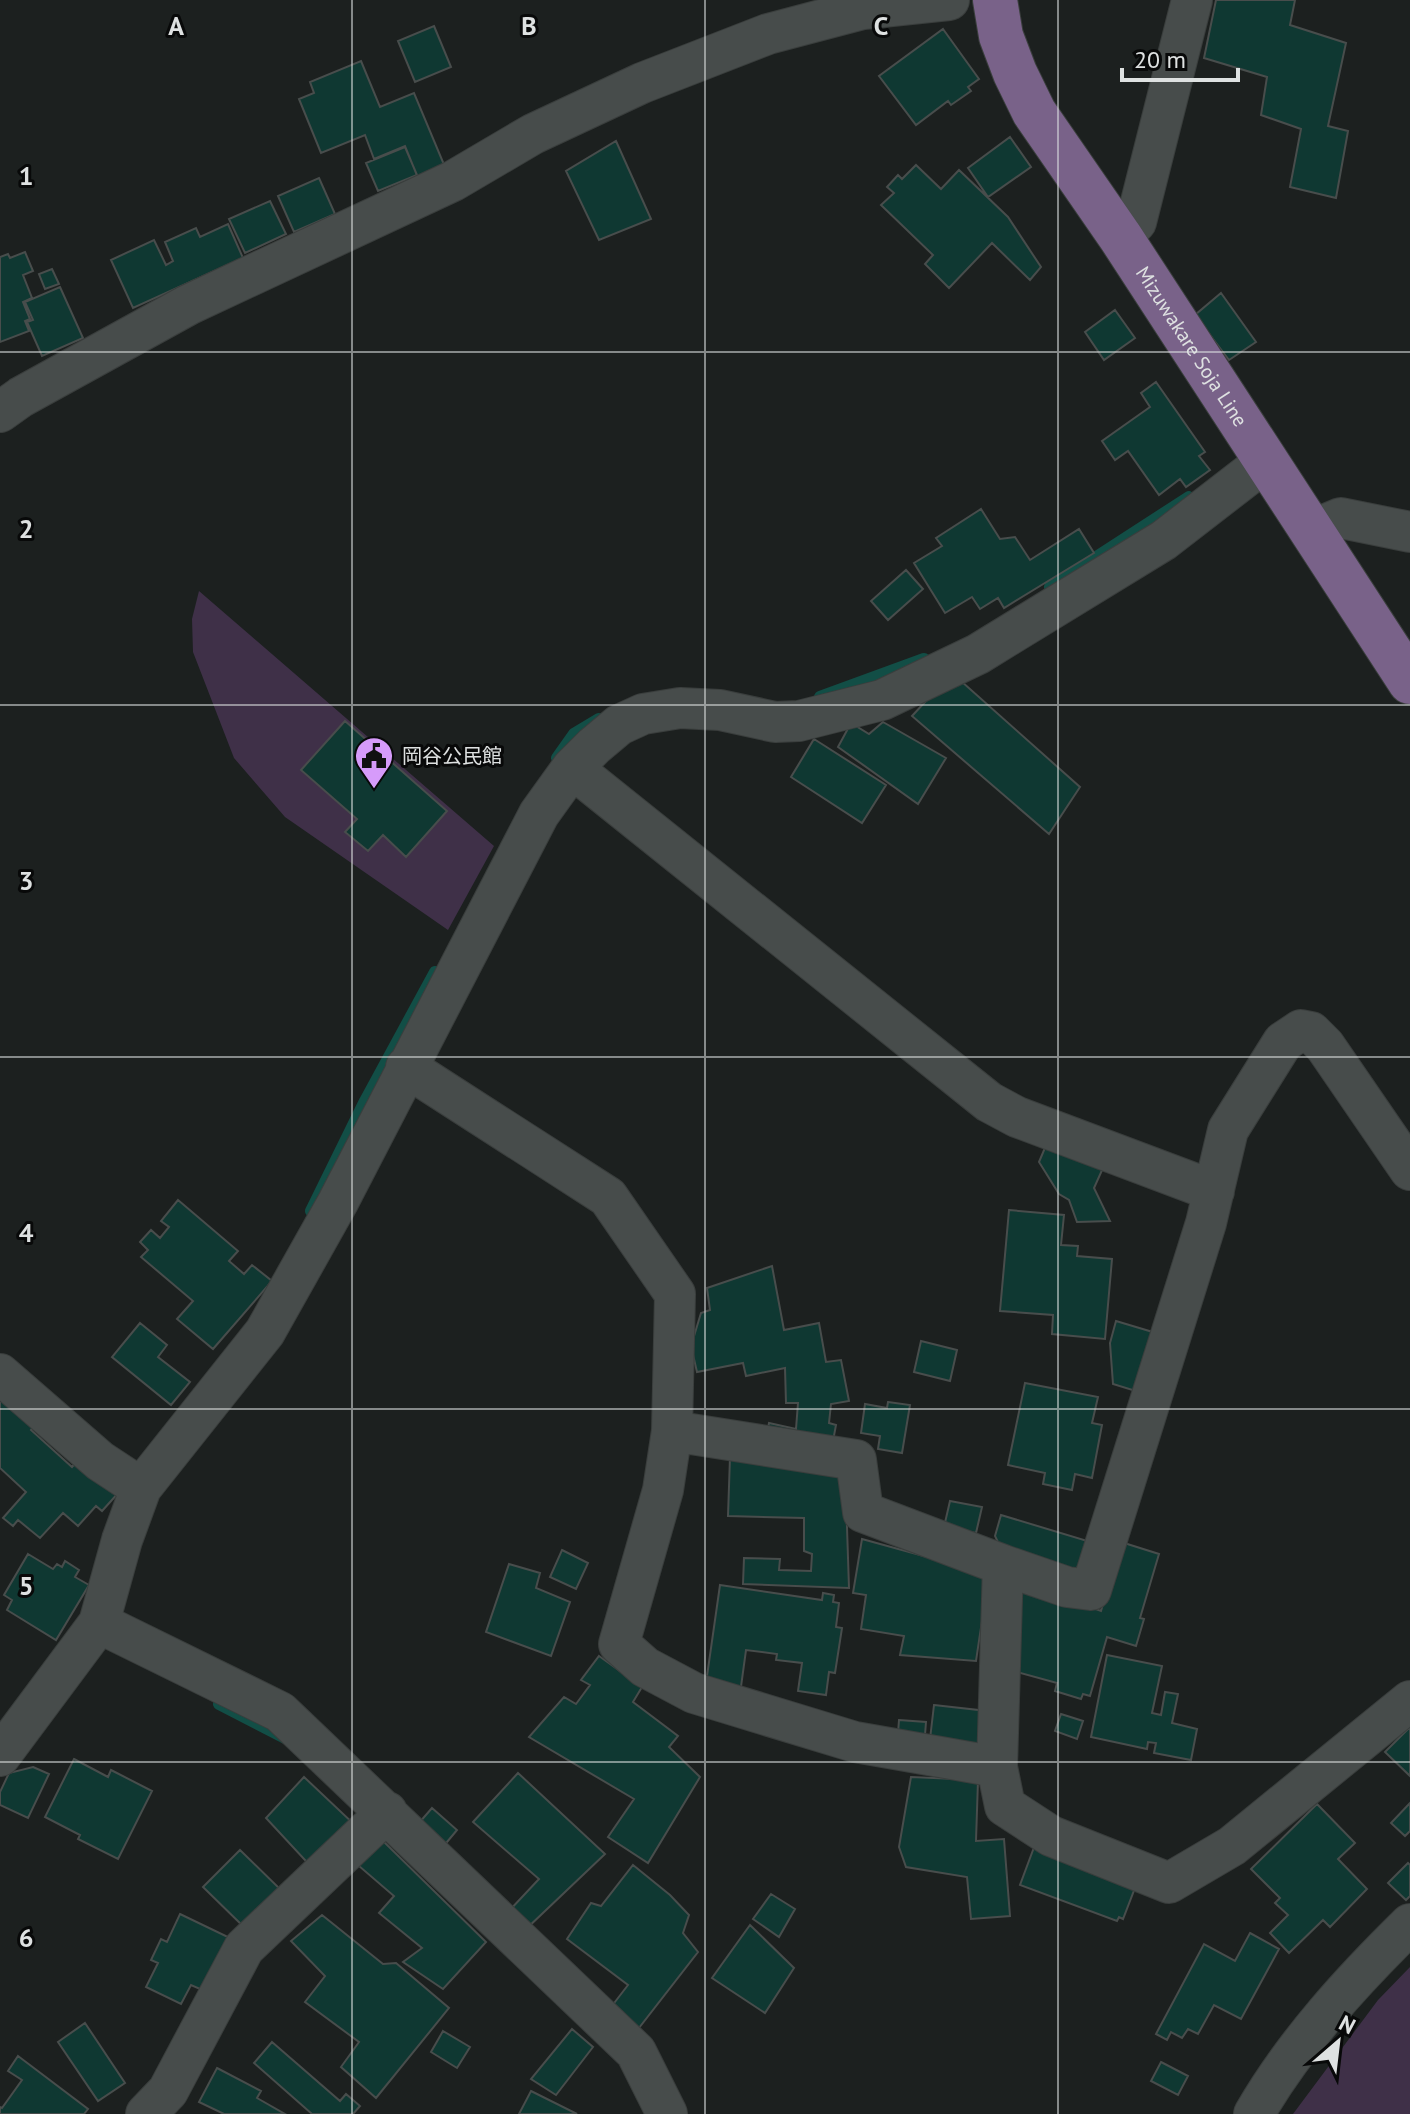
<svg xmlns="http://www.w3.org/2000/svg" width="1410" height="2114" font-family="'PT Sans','Noto Sans JP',sans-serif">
  <rect width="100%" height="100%" fill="#1c201f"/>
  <path fill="#3f3048" d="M199,591l295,255 -46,84 -163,-113 -51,-59 -41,-106 -1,-33z
    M1410,1967v147h-117l85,-114z"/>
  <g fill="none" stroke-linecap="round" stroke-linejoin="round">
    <path stroke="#124e46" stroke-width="12" d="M1050,587l139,-90
      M820,697l104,-38
      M557,758l17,-24 25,-15
      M311,1211l54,-110 70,-129
      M219,1704l66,34"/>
  </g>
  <path fill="#0f3832" stroke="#484d4c" stroke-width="2" d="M1216,0h79l-5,25 56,18 -18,83 20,5 -12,67 -46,-11 11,-58 -40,-14 6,-38 -63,-19z
    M434,26l17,41 -36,15 -17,-41z
    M943,29l36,50 -11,8 3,4 -20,14 -3,-4 -32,24 -37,-49z
    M361,61l19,46 34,-14 31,74 -27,11 -13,-32 -31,13 -9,-24 -44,18 -22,-54 15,-6 -4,-11z
    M1010,137l21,30 -43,30 -20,-29z
    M616,141l35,78 -52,21 -33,-69z
    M405,147l12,28 -39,16 -12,-28z
    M916,165l25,24 18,-19 49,47 33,50 -11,13 -38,-37 -43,45 -24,-24 8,-9 -52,-50 13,-12 -7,-6 11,-12 4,4z
    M319,178l16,36 -41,18 -16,-36z
    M270,201l16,33 -41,19 -16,-34z
    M228,224l15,34 -110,50 -22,-48 43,-20 12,25 7,-4 -8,-19 31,-14 4,9z
    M25,252l8,19 -10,4 9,23 -9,4 7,17 -5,2 4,10 -29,11v-85l8,-3 2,4z
    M52,269l7,15 -14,5 -6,-15z
    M60,287l23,51 -41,18 -15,-34 6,-2 -8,-18z
    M1221,293l35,49 -27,18 -34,-45z
    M1115,310l20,28 -31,22 -19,-28z
    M1156,382l49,70 -6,4 11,14 -24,17 -6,-8 -21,16 -31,-44 -13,9 -13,-19 48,-34 -9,-14z
    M981,509l19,30 15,-2 15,23 49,-31 15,24 -90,55 -6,-10 -18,11 -8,-12 -27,16 -31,-50 28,-17 -6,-8z
    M906,570l17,19 -35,31 -17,-19z
    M952,673l128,114 -31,47 -137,-118z
    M345,721l102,90 -41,46 -23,-22 -15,16 -23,-19 12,-13 -56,-49z
    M883,722l63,36 -28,46 -80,-57 13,-24 18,11z
    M814,739l72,46 -24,38 -71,-46z
    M1047,1143l56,25 -9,20 16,33 -33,1 -8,-22 -10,-6 -20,-32z
    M178,1200l60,51 -9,10 15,13 8,-9 20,16 -59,68 -36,-30 16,-18 -52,-44 7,-7 -8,-8 11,-12 9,8 9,-11 -8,-6z
    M1009,1210l55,5 -3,30 17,1 -1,10 35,3 -7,80 -53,-5 1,-19 -53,-4z
    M772,1266l12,64 35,-7 7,39 15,-2 8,41 -18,3 -2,19 7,2 -3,16 -66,-8 2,-10 27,6 2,-26h-12l-1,-35 -39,8 -3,-13 -46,9 -6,-26 10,-33 9,-3 -3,-22z
    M1116,1321l40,12 -17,59 -26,-8 -3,-41z
    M140,1323l27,22 -9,12 32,25 -19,23 -59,-48z
    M921,1341l36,9 -7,31 -36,-9z
    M1025,1383l73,14 -6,26 10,2 -10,53 -17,-4 -3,16 -29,-6 2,-11 -37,-8z
    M0,1384l40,35 -9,11 41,37 9,-10 39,34 -18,20 -6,-5 -18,20 -15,-13 -23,25 -22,-18 -5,6 -10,-8 23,-26 -26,-24z
    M888,1402l22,3 -8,48 -24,-4 2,-13 -19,-3 4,-29 22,4z
    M730,1457l115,10 4,121 -106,-4 1,-26 36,1 -1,11 32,1 1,-17 -8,-3v-33l-76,-2z
    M950,1501l32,6 -6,26 -32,-6z
    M1001,1515l93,28 -22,32 -69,-22 -8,-17z
    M862,1539l127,35 -13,87 -76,-6 4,-19 -43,-7 5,-34 -13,-2z
    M1121,1542l38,12 -19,64 4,1 -8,27 -29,-9 -17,59 -7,-2 -2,5 -26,-8 2,-8 -44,-12 4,-90 84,30z
    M562,1550l26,13 -12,26 -26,-12z
    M28,1554l25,15 4,-5 5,3 3,-6 14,9 -4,7 14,8 -33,55 -49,-30 5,-10 -8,-5z
    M509,1564l31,9 -4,15 34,14 -19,54 -65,-24z
    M720,1585l102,15 1,-7 11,2 -1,7 6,1 -3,24 6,1 -7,45 -6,-1 -3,23 -28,-4 4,-28 -26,-3 1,-6 -31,-4 -6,44 -34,-11z
    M1107,1655l55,11 -10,47 9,2 4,-23 13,2 -6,29 25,6 -6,31 -37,-7 2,-10 -8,-1 -1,7 -56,-12z
    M599,1656l43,31 -9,15 45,34 -9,11 31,30 -52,86 -40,-26 26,-38 -105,-62 35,-40 12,7 14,-19 -9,-5z
    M934,1705l53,6 -4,33 -53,-5z
    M1061,1714l22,7 -6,18 -22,-8z
    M899,1720l27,2 -1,13 -27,-2z
    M1410,1727v49l-25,-24z
    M74,1759l34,18 3,-7 41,21 -34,68 -40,-20 2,-4 -35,-18z
    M33,1767l16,7 -21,44 -28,-13v-13l9,-19z
    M518,1773l87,81 -80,76 -18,-17 32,-34 -66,-57z
    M304,1777l53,50 -40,46 -51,-55z
    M911,1777l67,3 -2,61 28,-2 6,77 -39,3 -4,-42 -61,-10 -7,-20z
    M1410,1803v28l-5,5 -14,-13z
    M1317,1804l38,39 -17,16 29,30 -37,38 -7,-7 -34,33 -19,-20 18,-18 -13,-12 5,-5 -29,-29z
    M432,1808l25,22 -20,24 -25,-23z
    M382,1840l104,102 -43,47 -40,-27 19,-14 -43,-35 15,-17 -35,-30z
    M1036,1842l102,38 -15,39 -4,-2 -2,4 -97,-36z
    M240,1850l43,42 -37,37 -43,-42z
    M1408,1863l2,2v31l-4,4 -18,-17z
    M633,1865l37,30 19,20 -6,18 15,19 -63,81 -27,-22 20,-26 -61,-46 24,-36 10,3z
    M771,1894l24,15 -16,28 -26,-18z
    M180,1914l52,25 -25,53 -16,-7 -10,19 -35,-17 12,-24 -7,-3 10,-21 6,3z
    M322,1915l61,49 13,-1 53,45 -73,90 -35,-31 18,-25 -54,-40 20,-26 -34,-35z
    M750,1925l44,43 -29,45 -53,-35z
    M1250,1933l29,16 -38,70 -27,-14 -16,29 -10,-5 -6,9 -11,-6 -4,8 -11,-6 48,-90 31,17z
    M85,2023l40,60 -27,18 -40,-59z
    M572,2029l21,18 -37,48 -25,-16z
    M443,2031l27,16 -13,21 -26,-16z
    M272,2042l68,59 6,-7 14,12 -7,8h-41l-58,-51z
    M18,2056l70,53 -4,5h-84v-7l2,1 20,-28 -14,-9z
    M1161,2062l27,14 -10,19 -27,-14z
    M217,2068l44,23 -4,7 28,16h-61l-25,-12z
    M531,2091l46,23h-58z"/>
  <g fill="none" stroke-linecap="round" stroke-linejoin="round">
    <g stroke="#3a3e3d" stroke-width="42">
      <path id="minor" d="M1121,238l15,-16 56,-222
        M0,412l21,-15 167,-92 265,-124 80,-47 109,-51 126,-49 95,-25 86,-9
        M1312,530l29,-12 69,14
        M572,768l417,334 28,15 197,74
        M406,1067l202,130 67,97 -3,137 184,29 7,52 140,53 64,22 24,3 115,-367 22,-93 55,-88 18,-12 10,2 14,14 85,124
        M0,1374l100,87 41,27
        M672,1431l-9,59 -44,154 26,23 49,26 161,49 142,25 8,39 46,30 118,47 63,-37 178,-145
        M0,1756l99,-133
        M997,1767l6,-202
        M146,2114l22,-23 76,-143 143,-136
        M667,2114l-31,-62 -356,-340 -181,-89 23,-83 19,-52 124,-156 73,-130 201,-388 33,-46 22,-22 25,-21 24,-11 37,-6 40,2 55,12 24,-1 83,-21 96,-46 186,-114 102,-79
        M1254,2114c41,-71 98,-133 156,-190"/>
    </g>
    <g stroke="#3a3e3d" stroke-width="46">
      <g id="major">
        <path id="s1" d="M995,0l6,36 14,37 19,39 87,126 289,444"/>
      </g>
    </g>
    <use href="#minor" stroke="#474c4b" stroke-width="40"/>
    <use href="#major" stroke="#796289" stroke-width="44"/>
  </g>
  <path fill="none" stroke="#dee1e1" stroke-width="2" stroke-opacity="0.55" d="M352,0v2114M705,0v2114M1058,0v2114M0,352h1410M0,705h1410M0,1057h1410M0,1409h1410M0,1762h1410"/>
  <defs>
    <g id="civic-pin" transform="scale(2)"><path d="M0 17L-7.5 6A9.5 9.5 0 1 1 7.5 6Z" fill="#d69bfa" stroke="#080909"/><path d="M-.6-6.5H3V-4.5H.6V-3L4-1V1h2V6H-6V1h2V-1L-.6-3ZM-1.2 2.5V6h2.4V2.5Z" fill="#111"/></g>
  </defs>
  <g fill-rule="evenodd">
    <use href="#civic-pin" x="374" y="756"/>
  </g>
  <g text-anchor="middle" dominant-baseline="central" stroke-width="6" stroke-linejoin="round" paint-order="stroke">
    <g font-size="20" fill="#dee1e1" stroke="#080909">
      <text stroke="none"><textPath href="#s1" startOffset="402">Mizuwakare Soja Line</textPath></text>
    </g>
    <g font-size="20" fill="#dee1e1" stroke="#080909" text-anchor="start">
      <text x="402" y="756">岡谷公民館</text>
    </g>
  </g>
  <g font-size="26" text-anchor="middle" font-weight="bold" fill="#dee1e1" stroke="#080909" stroke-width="6" stroke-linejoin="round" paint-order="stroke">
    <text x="176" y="35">A</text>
    <text x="529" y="35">B</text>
    <text x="881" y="35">C</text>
    <text x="26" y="185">1</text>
    <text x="26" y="538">2</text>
    <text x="26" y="890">3</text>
    <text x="26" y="1242">4</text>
    <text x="26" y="1595">5</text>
    <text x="26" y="1947">6</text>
  </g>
  <g transform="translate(1338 2042) rotate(28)" stroke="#080909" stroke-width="6" paint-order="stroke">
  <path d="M0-6L14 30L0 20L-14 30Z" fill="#dee1e1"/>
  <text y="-12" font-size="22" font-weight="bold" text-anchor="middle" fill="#dee1e1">N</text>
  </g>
  <path d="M1122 68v12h116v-12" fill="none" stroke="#dee1e1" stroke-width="4"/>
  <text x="1134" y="68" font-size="24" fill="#dee1e1" stroke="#080909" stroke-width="6" paint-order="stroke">20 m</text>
</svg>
